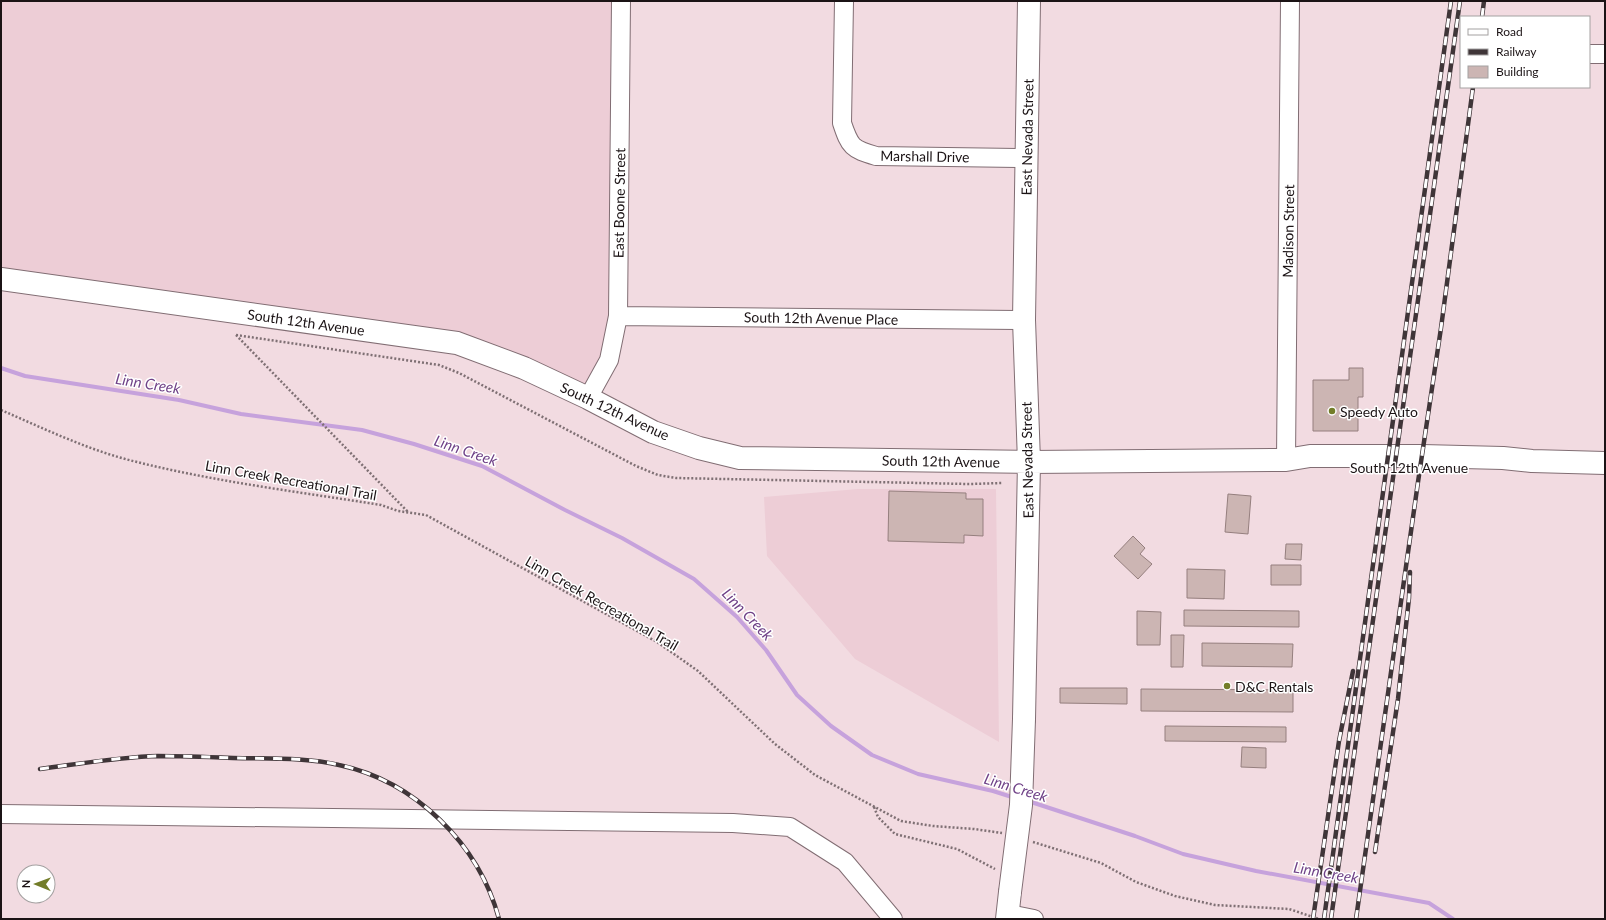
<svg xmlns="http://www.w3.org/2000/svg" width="1606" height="920" font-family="Lato,sans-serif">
  <rect width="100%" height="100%" fill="#f2dbe1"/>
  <path fill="#edcdd6" d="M1,1h620l-3,315 -30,82 -131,-55 -456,-64z
    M858,489h138l3,253 -144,-83 -88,-103 -3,-59z"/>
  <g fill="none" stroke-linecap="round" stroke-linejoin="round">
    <path stroke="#c6a2dc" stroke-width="4" d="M1,368l24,8 154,24 62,14 121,16 52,14 68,22 83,44 57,28 72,41 43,38 29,33 31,45 34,31 41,29 46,19 75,17 22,7
      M1028,801l107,35 48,18 73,17 173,32 24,16"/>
  </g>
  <path fill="#ccb5b3" stroke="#957f7e" d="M1349,368h14v29h-5v34h-45v-51h36z
    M889,491l77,2v6h17v37l-19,-1v8l-76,-2z
    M1228,494l23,2 -3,38 -23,-2z
    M1133,536l12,12 -5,6 12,10 -14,15 -24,-23z
    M1286,544h16l-1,16 -16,-1z
    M1271,565h30v20h-30z
    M1187,569l38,1 -1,29 -37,-1z
    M1184,610l115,1v16l-115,-1z
    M1137,611l24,1 -1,33h-23z
    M1171,635h13l-1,32h-12z
    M1202,643l91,1 -1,23 -90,-1z
    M1060,688h67v16l-67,-1z
    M1141,689l152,1v22l-152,-1z
    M1165,726l121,1v15l-121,-1z
    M1242,747l24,1v20l-25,-1z"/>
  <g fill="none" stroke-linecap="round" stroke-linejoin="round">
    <g stroke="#816d73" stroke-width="20">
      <path id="minor" d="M844,1l-2,122c8,24 10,26 34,33l151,2
        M1589,54h16
        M618,316l406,4
        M588,398l21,-38 9,-44 3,-315
        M1286,460l4,-459
        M1,814l732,9 57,4 55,35 48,57
        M1008,914l26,5"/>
    </g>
    <g stroke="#816d73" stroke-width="24">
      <path id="major" d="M1,279l456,64 67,25 64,30 65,34 46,16 41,10 289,4 257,-2 24,-4h112l81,2 29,3 73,2
        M1024,719l5,-257 -5,-142 5,-319
        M1007,919l3,-27"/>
    </g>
    <path stroke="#7f7074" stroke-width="2.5" stroke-dasharray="2 2" stroke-linecap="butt" d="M236,335l203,30 20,8 177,93 22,9 18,3 293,6 34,-1
      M236,335l172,177
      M1,410c44,19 89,41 136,52 80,20 163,30 244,43l17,6 28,4 231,127 41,29 77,73 40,31 86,46 32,5 41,3 28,4
      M874,807l4,10 17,17 62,15 38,20
      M1033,842l68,21 35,19 39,14 40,9 74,4 30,10"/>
    <use href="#minor" stroke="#fff" stroke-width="18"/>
    <use href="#major" stroke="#fff" stroke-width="22"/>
    <g stroke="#3f3538" stroke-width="4.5">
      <path id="rail" d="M1482,17l2,-16
        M40,769c39,-5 78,-12 118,-13 25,0 50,1 75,2 35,1 72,-1 106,7 76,16 140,79 160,154
        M1375,852l23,-153 11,-101 1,-26
        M1313,919l26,-178 14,-70
        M1324,919l127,-918
        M1331,919l129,-918
        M1356,919l62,-437 23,-154 32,-241"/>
    </g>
    <use href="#rail" stroke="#fff" stroke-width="3" stroke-dasharray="9" stroke-linecap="butt"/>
    <g stroke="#816d73" stroke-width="24" stroke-linecap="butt">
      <path id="major-bridge" d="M1010,892l11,-87 3,-86"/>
    </g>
    <use href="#major-bridge" stroke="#fff" stroke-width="22"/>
  </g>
  <g fill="#737d29" stroke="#fff" stroke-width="1.5">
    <circle cx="1332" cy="411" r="4"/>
    <circle cx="1227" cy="686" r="4"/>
  </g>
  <g text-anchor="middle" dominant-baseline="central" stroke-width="3" stroke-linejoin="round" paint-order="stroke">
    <g font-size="14" fill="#1b1315" stroke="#fff">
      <text transform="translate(1027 137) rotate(-89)">East Nevada Street</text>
      <text transform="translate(925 156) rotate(1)">Marshall Drive</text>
      <text transform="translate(619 203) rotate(-89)">East Boone Street</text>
      <text transform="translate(1288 231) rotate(-89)">Madison Street</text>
      <text transform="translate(821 318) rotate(1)">South 12th Avenue Place</text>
      <text transform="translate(306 322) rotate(8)">South 12th Avenue</text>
      <text transform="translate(615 411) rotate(25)">South 12th Avenue</text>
      <text transform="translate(1027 460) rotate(-91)">East Nevada Street</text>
      <text transform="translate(941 461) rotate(1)">South 12th Avenue</text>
      <text x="1409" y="467">South 12th Avenue</text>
      <text transform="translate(291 480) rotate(10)">Linn Creek Recreational Trail</text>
      <text transform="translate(602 603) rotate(30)">Linn Creek Recreational Trail</text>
    </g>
    <g font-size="14" fill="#1b1315" stroke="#fff" text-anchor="start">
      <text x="1340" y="411">Speedy Auto</text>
      <text x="1235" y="686">D&amp;C Rentals</text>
    </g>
    <g font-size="15" font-style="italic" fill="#6f4187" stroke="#fff">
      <text transform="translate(148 383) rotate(9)">Linn Creek</text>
      <text transform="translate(466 450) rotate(19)">Linn Creek</text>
      <text transform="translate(748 614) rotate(46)">Linn Creek</text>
      <text transform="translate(1016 787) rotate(17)">Linn Creek</text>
      <text transform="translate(1326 872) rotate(10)">Linn Creek</text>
    </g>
  </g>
  <rect width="1606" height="920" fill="none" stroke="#1b1315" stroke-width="4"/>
  <rect x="1460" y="16" width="130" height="72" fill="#ffffff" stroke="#a4a1a1"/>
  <rect x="1468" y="29" width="20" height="6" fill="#ffffff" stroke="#a4a1a1"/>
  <text x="1496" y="36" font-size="12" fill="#1b1315">Road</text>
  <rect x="1468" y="49" width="20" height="6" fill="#3f3538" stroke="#a4a1a1"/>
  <text x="1496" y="56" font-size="12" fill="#1b1315">Railway</text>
  <rect x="1468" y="66" width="20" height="12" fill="#ccb5b3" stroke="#a4a1a1"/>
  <text x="1496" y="76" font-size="12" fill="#1b1315">Building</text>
  <g transform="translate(36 884) rotate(271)"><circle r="19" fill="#ffffff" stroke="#a4a1a1"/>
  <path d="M0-3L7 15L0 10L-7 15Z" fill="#737d29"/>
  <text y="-6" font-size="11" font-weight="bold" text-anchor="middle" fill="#1b1315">N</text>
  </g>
</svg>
